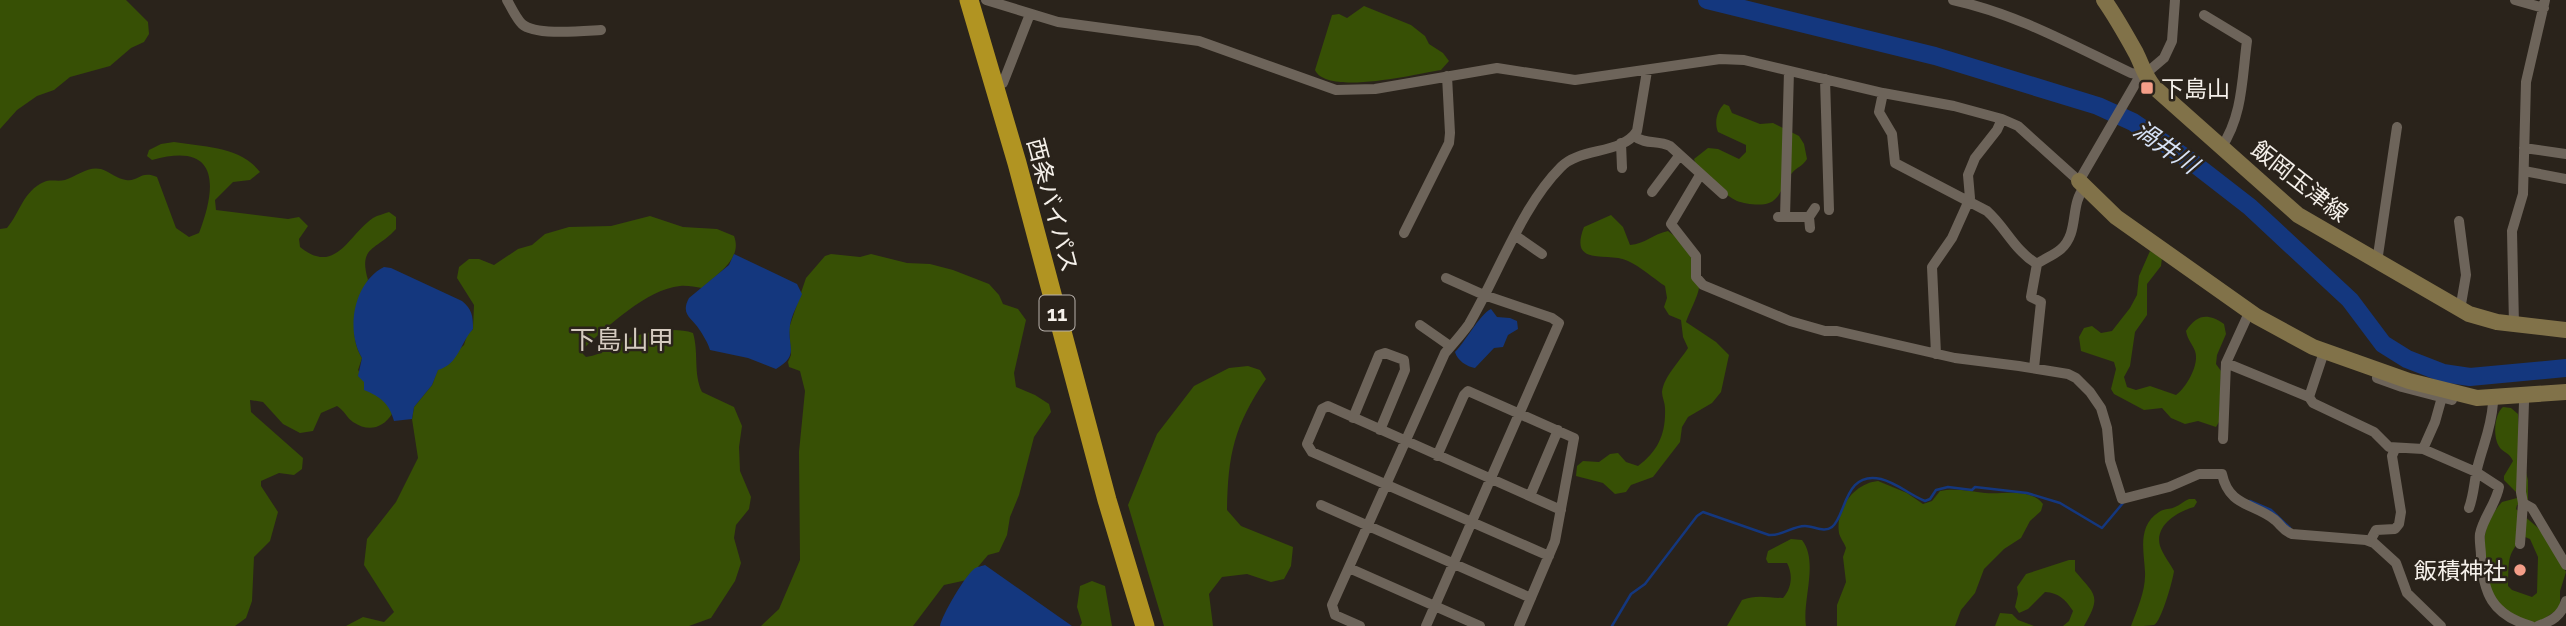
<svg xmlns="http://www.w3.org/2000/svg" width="2566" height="626" font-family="Raleway,'Noto Sans JP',sans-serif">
  <rect width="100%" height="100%" fill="#2a231b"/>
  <path fill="#375005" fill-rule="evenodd" d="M0,0h126l22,22 1,12 -5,8 -13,6 -21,18 -40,11 -16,13 -17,6 -20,14 -17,19z
    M1364,6l47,19 14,11 4,8 14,9 6,8 -8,9c-25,4 -114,26 -126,0l17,-55 7,-1 8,4z
    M1724,104l5,2 3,7 28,11 13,-1 26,13 5,8 3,15c-4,7 -10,8 -15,14 -8,8 -11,26 -23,30 -8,3 -24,1 -32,-2 -11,-5 -41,-31 -43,-42l14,-11 10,1 21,10 7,-7v-7l-28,-13c-4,-10 -1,-21 6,-28z
    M174,142c30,5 66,4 86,30l-10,8 -17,2 -18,18 1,10 72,9 11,-2 9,9 -9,13 1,8c36,29 48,-12 73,-29 5,-3 11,-4 16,-6l7,5v12c-20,22 -38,17 -28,51 -11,23 -21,54 -6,78l-4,12 32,37 2,7c-10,15 -24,18 -39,8 -6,-4 -9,-12 -16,-16l-16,7 -8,18 -13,2 -17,-9 -20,-22 -13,-2 1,12 52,46 -1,11 -8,6 -15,-2 -18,8v5l17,26 -8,29 -16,16 -2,44 -6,17 -11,8h-235v-397l7,-1c13,-15 16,-37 37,-46 6,-3 14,0 21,-2 12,-4 23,-14 36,-11 9,3 16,10 25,11 13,2 14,-10 31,-3l19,51 13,9 10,-4c19,-49 19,-92 -47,-73l-5,-4 2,-6 12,-6z
    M1611,215l12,12 7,18c15,-1 23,-11 38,-14l20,15 11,41c0,7 -10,26 -13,35l30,20 13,13 -8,37 -9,11 -24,14 -6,10 -2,15 -27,35 -22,8 -5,7 -11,2 -12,-11 -27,-7 1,-10 6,-5 16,1 11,-8 8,-1 8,9 12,4c20,-15 28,-32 27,-58 0,-5 -3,-11 -3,-16 2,-16 18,-31 26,-44l-5,-11 -2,-17 -12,-5 -5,-8 3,-9 -2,-12c-12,-8 -24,-19 -37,-25 -19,-10 -60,7 -44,-34z
    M650,216l33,11 34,2 17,7c9,23 -17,38 -32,52 -7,-1 -16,-3 -22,-2 -33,3 -73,41 -97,63v5l3,3c18,-2 30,-15 46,-20 18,-6 44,-10 61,-4 6,20 0,40 9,59l32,15 8,19 -3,21 1,24 11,26 -2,12 -13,16 -2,13 7,25 -6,18 -24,37 -22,8h-343l17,-9 21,5 10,-10 -30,-47 3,-26 29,-37 22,-44 -6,-39 2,-12 18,-22 6,-16 26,-24 3,-10 6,-6 1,-24 -17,-27 2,-11 10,-8h10l15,6 24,-16 14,-4 13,-11 24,-7 42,-1z
    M2150,251l12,7 -1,8 -14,18v31l-12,17 -5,34 -6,11 3,10 9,3 14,-4 26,9c10,-7 24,-31 19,-44 -3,-8 -7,-10 -9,-20 11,-17 22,-18 38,-7l2,10 -9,21 -1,9 5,7 -2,51 -3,5 -18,-6 -13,3 -14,-6 -9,-10 -18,2 -30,-16 -3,-5 5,-20 -2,-7 -33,-11 -2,-14 5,-9 8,-2 9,7 11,-2 18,-23 7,-13 2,-19z
    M831,254l29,3 11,-3 36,9 23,1 23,6 36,14 10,11 4,9 15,5 8,11 -12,53 2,14 19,8 14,9 2,8 -17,25 -15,58 -9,22 -3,18 -8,17 -11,3 -21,25 -23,5 -31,41h-152l18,-17 21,-49 -1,-108 6,-61 -5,-20 -11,-4 -1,-5 3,-7 -2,-27 17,-50 19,-22z
    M1248,366l12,4 6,9c-32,47 -38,75 -39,131l14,16 52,21 -2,19 -7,13 -13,3 -24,-8 -25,3 -13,17 4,32h-49l-36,-121 29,-71 37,-48 35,-18z
    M2503,407l8,1 7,6 2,35 8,31v21l-11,4 -1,4 27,23 23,40 -6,19v17l-24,16c-14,-5 -32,-12 -42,-25 -8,-11 -11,-49 -9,-64 1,-10 10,-26 17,-33l15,-4 -1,-6 -12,-12v-4l9,-15c-3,-7 -6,-7 -12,-12 -9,-9 -7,-35 2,-42zM2525,537l5,2 8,18 -1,36 -5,4 -20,-7 -4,-4c1,-23 -2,-34 17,-49z
    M1878,481l29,12 16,11 9,-3 8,-10c14,-3 30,0 45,2 18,2 45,-6 58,11l-2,7 -11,10 -9,17 -17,11 -20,20 -9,24 -14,17 -6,16h-118v-21l9,-23 -3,-25 3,-9c-2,-6 -6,-10 -7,-15 -4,-25 16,-50 39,-52z
    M2189,499h6l2,3 -3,5c-15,4 -40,18 -34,39 3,9 10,17 14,25 -1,9 -13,51 -20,54 -5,1 -16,1 -23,1 6,-16 15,-36 14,-54 -1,-21 -8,-46 14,-60 5,-4 11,-2 16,-5 5,-2 9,-6 14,-8z
    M1791,539l11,1c17,22 0,60 4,86h-79l15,-26c15,-6 26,-2 41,-2 9,-10 10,-24 4,-35h-19l-2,-4 2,-8z
    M2069,560h6v11c20,24 27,24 9,55h-21l6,-5 4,-10c-8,-12 -14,-18 -28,-19l-17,17 -9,4 -4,-6 3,-13 -1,-7 9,-13z
    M1092,581l13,5 7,40h-32l2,-3 -5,-16 3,-21z
    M2000,613l12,1 6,6 16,6h-39z"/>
  <path fill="#14377e" d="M734,254l63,30 5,10c-4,10 -10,20 -12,31 -3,22 10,30 -14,44l-28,-11 -38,-8c-2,-7 -7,-15 -11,-21 -7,-11 -19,-14 -10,-31l40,-33z
    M384,267l7,1 71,33c10,8 11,15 11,28 -13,14 -14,35 -35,41l-6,15 -18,22 -2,12 -18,2c-5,-18 -13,-24 -30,-31v-8l-6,-6 4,-18c-17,-28 -8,-76 22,-91z
    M1491,309l6,8 13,1 7,3 1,8 -10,6 -5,12 -9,1 -19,20c-8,-1 -18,-8 -20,-16 11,-11 24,-37 36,-43z
    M985,565l87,61h-132c2,-11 25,-50 34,-57 2,-2 8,-3 11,-4z"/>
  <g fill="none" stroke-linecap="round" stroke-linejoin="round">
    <path stroke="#14377e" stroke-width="2.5" d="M2250,501l21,9 19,18
      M1612,626l19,-32 14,-10 52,-68 6,-4 66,23c14,1 23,-9 36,-9 9,0 19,7 27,1 14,-10 12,-57 49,-48 16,4 29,16 44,22l5,-2 6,-9 12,-3 24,3 3,-3 52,6 33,10 42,25 21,-25"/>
    <path stroke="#14377e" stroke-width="18" d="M1707,0l228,56 163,50 35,16 59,40 58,45 100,93 33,44 24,15 36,14 27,4 96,-9"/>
    <path stroke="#6d645a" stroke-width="10" d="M507,0c4,7 9,18 15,24 13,12 61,7 79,6
      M986,0l72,22 141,19 137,49 39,-1 122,-21 78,12 145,-21 24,1 139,33 71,13 48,13 16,7 61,55 58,-100 27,-23 8,-17 3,-41
      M1953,0c64,14 119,45 178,73l13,2
      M2515,0l29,8
      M2204,15l43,26c-5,36 -4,75 -26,107
      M1825,79l4,131
      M993,86l10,-3 27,-69
      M1883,93l-4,19 13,22 3,29 92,48c19,17 27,39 50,53
      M1634,136c12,9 23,4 36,10l53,48
      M1621,143l1,25
      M2524,148l42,6
      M2524,171l42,8
      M1700,175l-29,49 25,32v21l7,8 87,36 35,10h12l118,27 64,8 49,8 8,4 14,14 11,16 6,20 3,33 12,38 47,-12 30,-13h23c7,33 32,29 53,46 7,6 8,11 17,14l74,6 8,3 22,20 11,30 34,33
      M1652,192l27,-36
      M1778,217h31
      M1785,217l4,-146
      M2459,221l7,54 -6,35
      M1810,228l-1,-11 6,-9
      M1404,233l45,-90 1,-10 -3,-57
      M1516,236l26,18
      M2377,262l20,-135
      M1420,325l30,21
      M2514,325l-2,-94 11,-37 3,-112 19,-82
      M1936,354l-4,-87 20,-29 18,-40 -2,-23 7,-17 22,-28 5,-11
      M2226,363l83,34 4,6 61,29 15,15 34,2 53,23 23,15c-3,17 -16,31 -19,47 -1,6 1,15 1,22 2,37 11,59 50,70
      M2034,368l7,-66 -10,-5 6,-33c7,-5 17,-9 24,-15 19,-17 8,-45 24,-62
      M2377,378l25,9 50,13
      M2309,397l13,-39
      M1353,418l26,-63 6,-2 19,7 1,10 -25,60
      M2223,439l3,-76 22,-48
      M2423,449l12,-27 7,-25
      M1437,456l27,-61 4,-4 106,47 -19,103 -36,85
      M1530,496l28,-66
      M2523,503l9,5 34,57
      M1321,505l210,93
      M2469,508c5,-14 5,-25 8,-39 6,-25 14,-39 16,-66
      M2370,541l6,-11 19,-1 4,-5 2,-12 -9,-56 3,-7
      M2520,544l3,-41 -2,-11 3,-90
      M1549,556l-237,-104 -5,-8 15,-35 6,-3 233,104
      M1349,568l131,58
      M1360,626l-25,-11 -3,-10 113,-252c8,-9 17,-19 24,-29 29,-49 52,-117 92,-157 19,-20 61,-12 76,-36l10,-60
      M1426,626l133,-303 -7,-5 -68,-23 -38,-17
      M2538,626c14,-5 23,-10 28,-25"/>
    <path stroke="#817249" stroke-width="16" d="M2104,0c12,17 22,35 32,53 7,14 8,22 18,34l144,128 171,99 28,8 69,8
      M2079,181l37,36 140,99 57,31 96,34 68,17 89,-6"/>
    <path stroke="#b19422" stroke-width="19" d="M969,0l48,163 90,337 38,126"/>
  </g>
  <g fill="#f49e88" stroke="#2a231b" stroke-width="2.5">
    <rect x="2140" y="81" width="14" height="14" rx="3.5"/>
    <circle cx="2520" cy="570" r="7"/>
  </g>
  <g text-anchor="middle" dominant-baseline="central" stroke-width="5" stroke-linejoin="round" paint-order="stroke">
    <rect fill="#2a231b" stroke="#b8b2ac" stroke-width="2" x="1039.5" y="295.5" width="35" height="35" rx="5"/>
    <g font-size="21" font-weight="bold" fill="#f5f0ea">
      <text x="1057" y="313">11</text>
    </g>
    <g font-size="23" fill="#f5f0ea" stroke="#2a231b" text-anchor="start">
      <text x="2161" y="88">下島山</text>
      <text x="2506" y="570" text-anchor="end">飯積神社</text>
    </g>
    <g font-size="23" fill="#f5f0ea" stroke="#2a231b">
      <text transform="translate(2300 181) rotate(38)">飯岡玉津線</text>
      <text transform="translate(1053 205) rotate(75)">西条バイパス</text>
    </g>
    <g font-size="24" font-style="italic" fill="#d6e2f7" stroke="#2a231b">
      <text transform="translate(2166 147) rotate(35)">渦井川</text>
    </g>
    <g font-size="26" fill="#d5cbc0" stroke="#2a231b">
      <text x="622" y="340">下島山甲</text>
    </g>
  </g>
</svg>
